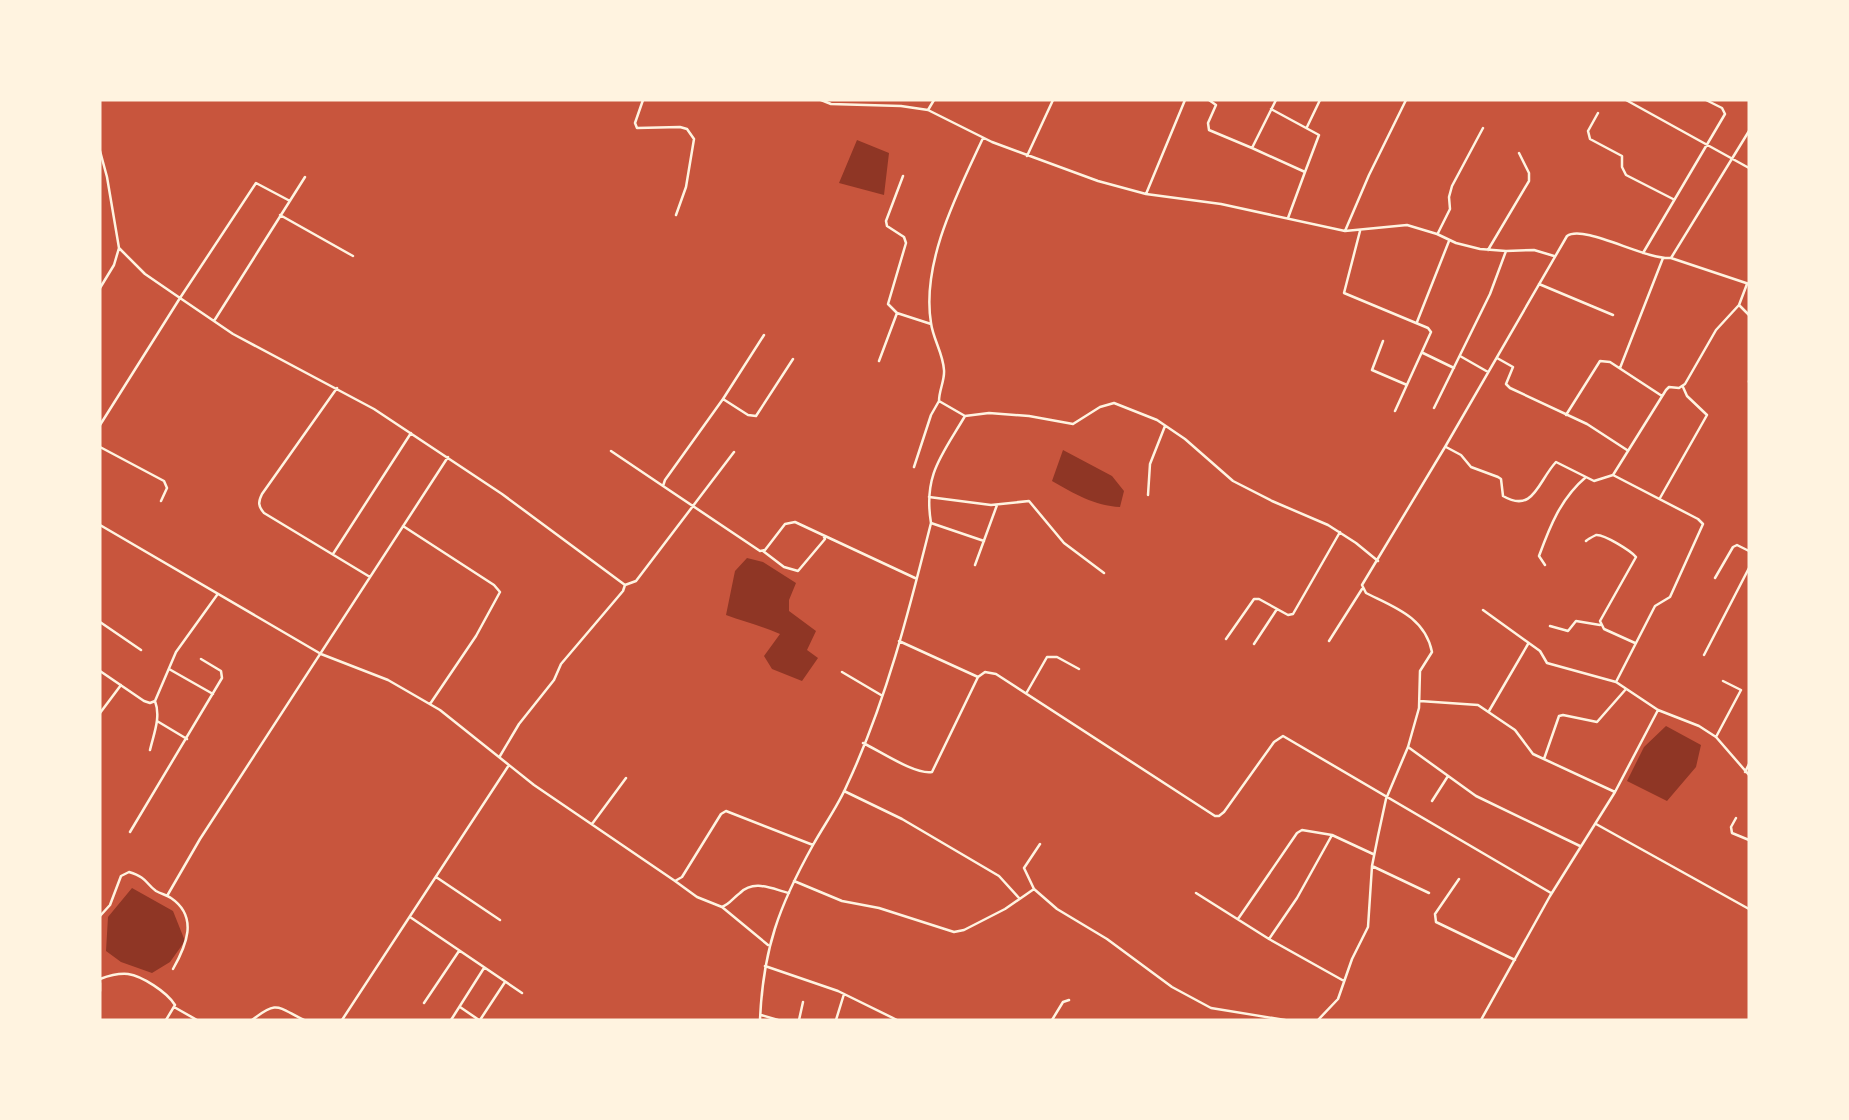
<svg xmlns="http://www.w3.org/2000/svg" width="1849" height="1120" font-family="'PT Serif',serif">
  <rect width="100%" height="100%" fill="#c8553d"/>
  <path fill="#8f3625" d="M857,140l32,13 -5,42 -45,-12z
    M1063,450l49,26 12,15 -4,16c-25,-1 -47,-14 -68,-26z
    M747,558l16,4 33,21 -7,17v11l27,20 -9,19 11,8 -16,23 -30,-12 -8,-13 16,-22c-18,-8 -35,-12 -54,-19l9,-44z
    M1666,726l35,19 -5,22 -29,34 -40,-20 17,-34z
    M132,888l41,23 12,30 -15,21 -18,11 -31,-11 -15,-11 2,-34z"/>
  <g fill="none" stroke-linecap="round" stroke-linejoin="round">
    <path stroke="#fff3e0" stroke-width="2.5" d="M643,100l-8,23 2,5 43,-1 7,2 7,10 -8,48 -10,28
      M821,100l10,4 70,2 27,4 64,32 106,39 48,13 75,10 124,27 62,-6 30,9 19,9 24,6 26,2 28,-1 20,6
      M1209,100l7,5 -8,18 1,7 43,18
      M1276,100l-24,48 53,24 -17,46
      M1626,100l123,68
      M1271,109l48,26 -14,37
      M928,110l6,-10
      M1598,113l-10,18 2,8 32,17v11l4,8 47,24
      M1307,127l13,-27
      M983,138c-25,54 -62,124 -52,185 2,16 12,30 13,47 1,10 -5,20 -5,31l26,15 24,-3 40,3 44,8 27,-17 14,-4 43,17 28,19 48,42 39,20 56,24 28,18 22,18
      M100,151l7,26 12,71 -5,17 -14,23
      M1027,156l26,-56
      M903,176l-17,45 1,5 17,11 2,6 -18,61 9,9 34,11
      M1146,194l39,-94
      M290,201l-34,-18 -76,115 53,36 141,75 128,85 123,91 -2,6 -62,73 -7,16 -35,44 -19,32
      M280,215l73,41
      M1345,231l24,-56 37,-75
      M1360,231l-16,62 84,35 3,4 -36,79
      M1438,233l12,-24 -1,-12 3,-11 31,-58
      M1488,250l41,-69v-8l-10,-20
      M1643,253l82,-139 -3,-6 -16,-8
      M1671,258l78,26
      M1539,284l74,31
      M1739,305l10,10
      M214,321l91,-144
      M1417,322l32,-81
      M764,335l-41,64 -58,81 -2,6 97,65 5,-1 20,-26 10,-2 120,56
      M1383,341l-11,29 35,15
      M1423,353l31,15
      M1460,356l28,16
      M1497,358l16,9 -7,17 4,4 77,36 40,26
      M879,361l18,-48
      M1620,368l43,-110
      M1749,382v-1
      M337,388l-75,106c-4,8 -4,12 2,19l106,64
      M723,399l25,16 8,1 37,-57
      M1434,408l56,-114 16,-43
      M1566,415l34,-54 10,1 52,34
      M100,425l80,-127 -35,-24 -26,-26
      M100,447l64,34 3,7 -6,13
      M1446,447l15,8 10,12 27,10 3,2 2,17c31,18 35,-15 53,-34l38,19 19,-6 53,-85 3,-3 10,1 6,-4 31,-54 23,-25 8,-21
      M611,451l52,35
      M914,467l17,-52 8,-14
      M1613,475l85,44 5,5 -33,73 -15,9 -39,76
      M1148,495l2,-31 15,-38
      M929,497l62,8 38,-4 35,42 40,30
      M1660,498l47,-83 -20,-19 -4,-9
      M931,523l53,18
      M100,525l221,129 67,26 52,30 94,75 141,96 7,-4 39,-63 5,-3 87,34
      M403,526l91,59 6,7 -24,44 -46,68
      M1586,541c1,-1 8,-5 10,-6 8,-1 35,16 40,22l-36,64 4,8 31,14
      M763,551l21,16 14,4 27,-32 -1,-2
      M333,554l78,-121
      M975,565l22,-60
      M1545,565l-6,-9c11,-30 22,-58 47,-79
      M1715,578l18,-31 4,-2 12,6
      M625,585l11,-4 98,-129
      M1483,610l57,41 7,12 69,19 42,28 41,16 17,11 33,38
      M100,622l41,28
      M1550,626l18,5 8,-10 24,4
      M1226,639l28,-40h5l29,16 5,-1 47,-82
      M899,641l79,36
      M1329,641l33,-52
      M1254,644l23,-35
      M1704,655l45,-87
      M169,669l44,25
      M100,671l44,30 6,2 5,-2 21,-49 41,-57
      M842,672l39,23
      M1027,692l20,-35h10l22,12
      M1420,701l58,4 37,25 18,24 82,38
      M1489,711l39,-67
      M100,713l21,-28
      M157,721l30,18
      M1716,737l25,-47 -18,-9
      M863,743c17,8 52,32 69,29l46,-95 7,-5 11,2 219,142h4l5,-4 50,-70 9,-6 268,157
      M1408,747l68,49 104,50
      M150,750c4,-17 11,-33 5,-49
      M1544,759l15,-43 4,-1 34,7 29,-33
      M1745,772l4,-8
      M844,791l58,28 97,57 20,22
      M1432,801l16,-25
      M1736,818l-5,9 1,6 17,7
      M592,824l34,-46
      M1596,824l153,85
      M130,832l92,-154 -1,-7 -20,-12
      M1372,866l57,27
      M436,877l64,43
      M1459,879l-24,35 1,8 79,38
      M675,881l22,16 25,10c8,-3 11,-9 18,-14 14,-14 32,-4 49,0
      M794,881l48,20 37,7 75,24 10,-2 41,-21 29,-20 23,20 50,30 65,48 39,21 74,12
      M1034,889l-10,-21 16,-24
      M1196,893l73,46 75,42
      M167,896l33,-57 248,-382
      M722,907l46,38
      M100,916l10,-11 11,-29 8,-4c19,6 15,10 27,19 5,3 11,4 15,7 28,19 15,48 2,71
      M410,917l112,76
      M1238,919l59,-86 5,-3 30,5 41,19
      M1269,939l28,-41 35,-63
      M765,966l73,25 59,29
      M100,979c8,-3 18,-6 28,-5 14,2 39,18 47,31l-9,15
      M100,983v8
      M424,1003l35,-52
      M174,1007l23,13
      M460,1007l19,13
      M761,1015l17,5
      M252,1020c26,-20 25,-13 52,0
      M342,1020l167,-255
      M451,1020l33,-52
      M480,1020l25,-38
      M760,1020c3,-71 19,-114 53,-175 11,-20 25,-39 34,-60 39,-83 62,-174 84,-262 -8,-48 11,-68 34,-107
      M799,1020l4,-18
      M836,1020l8,-26
      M1052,1020l11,-18 6,-2
      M1318,1020l20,-21 14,-40 16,-32 4,-61 6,-30 8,-37 22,-52 11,-39 1,-37 12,-19c-7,-35 -38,-45 -66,-59l-4,-8 83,-138 122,-211c17,-12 78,24 104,22l78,-127
      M1481,1020l69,-124 65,-104 43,-82"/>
  </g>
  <rect width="1849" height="1120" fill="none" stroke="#fff3e0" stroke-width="203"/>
</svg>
